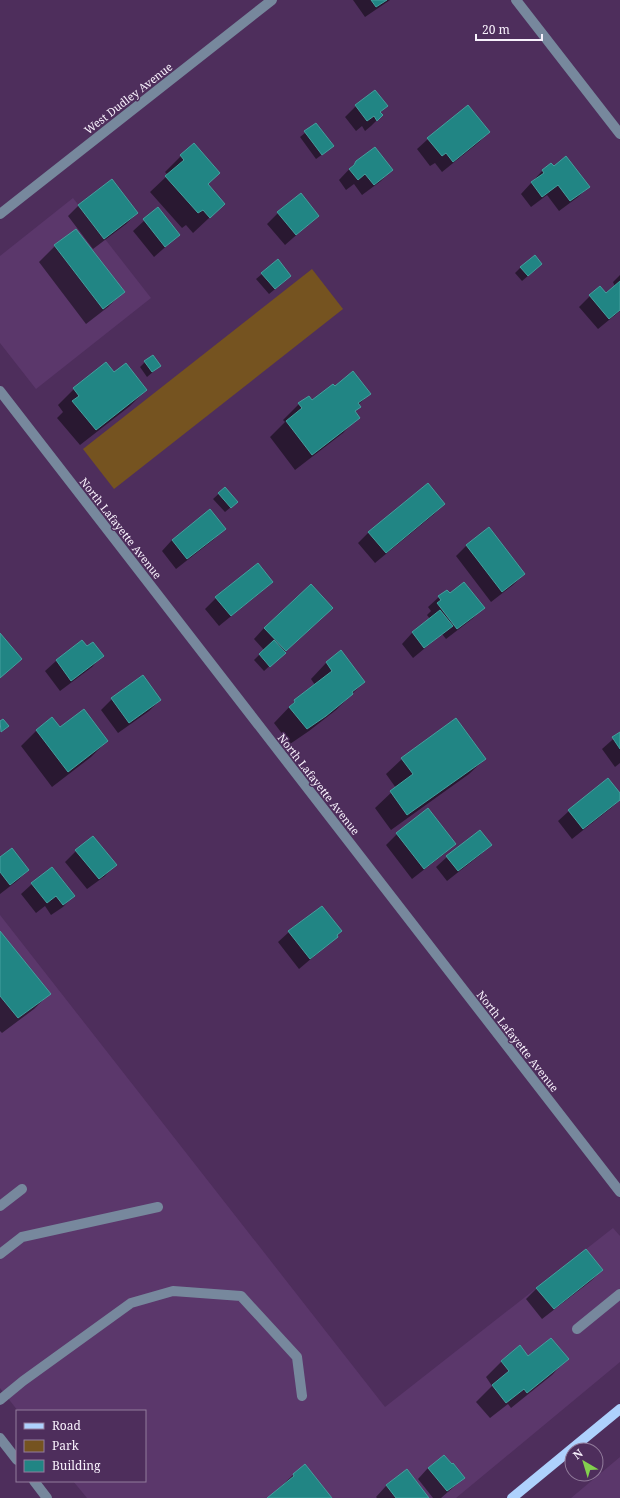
<svg xmlns="http://www.w3.org/2000/svg" width="620" height="1498" font-family="'Noto Serif',serif">
  <rect width="100%" height="100%" fill="#4e2e5c"/>
  <path fill="#5b376b" d="M73,198l78,100 -115,91 -36,-46v-87z
    M0,915l385,492 228,-179 7,8v126l-164,136h-369l-14,-17h72v-70h-127l-18,-23z
    M620,1457v41h-49z"/>
  <path fill="#755320" d="M312,269l31,40 -229,180 -31,-40z"/>
  <path fill="#0007" d="M353,0h37l-25,17z
    M356,106h30l-6,7 2,2 -11,11 -6,5 -3,-5 -6,5 -11,-14z
    M316,124l11,27 -11,8 -16,-22z
    M489,132l-11,11 -36,29 -7,-9 -5,3 -13,-17 11,-10z
    M181,156l43,48 -31,29 -7,-8 -4,3 -32,-36 18,-17 -3,-3z
    M356,162l35,8 -10,11 -19,14 -8,-11 -8,6 -7,-10z
    M554,167l34,20 -10,10 -19,14 -12,-16 -16,12 -10,-13 22,-24z
    M300,195l18,21 -33,29 -18,-21 11,-11z
    M79,205l58,8 -11,11 -33,25 -25,-33z
    M158,208l21,27 -25,22 -21,-26z
    M76,230l47,62 -15,15 -22,17 -47,-62 16,-16z
    M520,268l16,1 -14,12 -7,-8z
    M262,274l23,7 -16,13 -13,-15z
    M620,275v36l-22,18 -19,-22 11,-11 16,-2 9,-7 -2,-5z
    M145,362l15,4 -13,11 -7,-10z
    M106,363l8,10 32,17 -16,16 -50,39 -23,-27 6,-6 -5,-7 16,-16z
    M335,387l34,7 -11,11 2,2 -6,5 4,5 -15,16 -48,37 -25,-33 15,-15 -2,-2 16,-16 13,-3z
    M225,488l6,19 -6,5 -12,-13z
    M444,504l-11,11 -58,48 -17,-20 11,-11z
    M224,529l-11,11 -37,29 -14,-18 10,-11z
    M467,545l57,29 -11,11 -22,17 -35,-46z
    M272,582l-11,10 -42,34 -14,-17 11,-11z
    M449,595l34,13 -11,11 -26,20 -4,-5 -29,24 -11,-14 10,-11 18,-14 -3,-4 4,-4 -3,-4 11,-10z
    M321,619l-57,52 -10,-11 10,-10 -10,-11 10,-11z
    M82,641l5,7 15,8 -10,11 -32,24 -15,-20 11,-10z
    M341,652l23,30 -28,28 -27,21 -19,13 -16,-21 21,-22 20,-16 -4,-6 15,-16z
    M112,699l48,1 -11,11 -31,22 -17,-23z
    M52,719l8,10 47,12 -16,16 -39,30 -31,-41 15,-15z
    M620,733v30l-5,4 -13,-18z
    M402,759h83l-16,15 -78,56 -16,-22 21,-20 -10,-14z
    M620,795v5l-9,8 -39,31 -14,-18 11,-10z
    M428,809l27,35 -11,10 -32,25 -26,-34 11,-11z
    M490,845l-10,10 -33,26 -11,-14 11,-10z
    M76,851l39,14 -10,11 -18,13 -22,-27z
    M0,858l28,12 -11,11 -17,13z
    M32,884l41,12 -10,11 -12,8 -6,-9 -9,7 -15,-19z
    M0,932l49,62 -15,15 -32,24 -2,-2z
    M289,932l47,4 -11,11 -26,22 -21,-27z
    M602,1270l-11,11 -49,38 -16,-20 11,-11z
    M520,1347l8,10 39,2 -15,16 -41,33 -3,-4 -18,14 -14,-16 16,-16 -6,-9 15,-15z
    M428,1468l36,10 -23,20h-8l-15,-19z
    M407,1471l21,27h-51l-1,-1 10,-11z
    M293,1475l38,23h-62z"/>
  <path fill="#218584" stroke="#459f9e" d="M371,0h16l-11,7z
    M375,90l13,16 -8,6 3,3 -6,6 -3,-5 -7,5 -12,-16z
    M468,105l22,27 -37,30 -7,-9 -4,3 -15,-18z
    M316,123l18,23 -12,9 -18,-24z
    M194,143l26,30 -12,11 17,20 -15,14 -7,-8 -5,3 -33,-37 19,-16 -4,-5z
    M375,147l18,23 -19,15 -9,-11 -7,6 -9,-11 5,-4 2,-4z
    M566,156l24,31 -20,14 -12,-16 -16,12 -11,-15 13,-9 -2,-3 9,-7 3,3z
    M112,179l26,34 -34,26 -26,-34z
    M301,193l18,23 -23,19 -19,-23z
    M158,207l22,28 -15,12 -22,-28z
    M76,229l49,63 -22,17 -49,-64z
    M535,255l7,9 -14,12 -8,-9z
    M278,259l13,17 -16,13 -14,-16z
    M620,281v29l-11,9 -20,-24 11,-9 6,7z
    M153,355l8,11 -9,6 -8,-11z
    M106,362l8,10 12,-9 21,27 -51,40 -24,-29 7,-5 -6,-8z
    M353,371l18,23 -13,9 3,4 -6,4 5,7 -48,37 -26,-34 16,-13 -4,-5 11,-7 3,4 21,-16 2,2z
    M428,483l17,21 -59,49 -18,-21z
    M225,487l13,15 -7,6 -13,-15z
    M210,509l16,20 -39,30 -15,-19z
    M489,527l36,47 -23,18 -36,-47z
    M258,563l15,19 -42,34 -16,-19z
    M464,582l21,26 -28,21 -20,-26 4,-3 -3,-4 9,-6 3,3z
    M311,584l22,24 -47,43 -22,-23z
    M440,610l13,16 -29,22 -12,-16z
    M0,633l22,26 -22,19z
    M82,640l5,6 6,-4 11,14 -33,25 -15,-21z
    M274,640l12,13 -16,14 -11,-13z
    M341,650l24,32 -13,10 1,2 -27,22 -19,13 -18,-22 6,-5 -1,-2 38,-29 -6,-9z
    M143,675l18,25 -32,23 -18,-25z
    M84,709l24,32 -40,31 -32,-42 16,-13 8,10z
    M456,718l30,41 -79,56 -17,-24 23,-17 -12,-16z
    M3,719l6,7 -8,6 -1,-11z
    M620,732v17l-8,-12z
    M608,778l12,15v7l-37,29 -15,-19z
    M428,808l28,36 -32,25 -28,-36z
    M480,830l12,15 -34,26 -12,-15z
    M93,836l24,29 -18,14 -24,-29z
    M12,848l17,22 -19,15 -10,-13v-15z
    M52,867l23,29 -12,9 -7,-9 -9,7 -16,-20z
    M322,906l20,25 -5,4 1,2 -28,22 -22,-28z
    M0,931l51,63 -33,24 -18,-22z
    M586,1249l17,21 -49,39 -18,-21z
    M551,1338l18,21 -42,34 -3,-4 -18,14 -14,-18 17,-14 -8,-10 19,-16 8,11z
    M444,1455l8,9 1,-1 12,15 -18,13 -19,-23z
    M305,1464l27,34h-65l27,-22 -1,-2z
    M407,1469l22,29h-33l-10,-13z"/>
  <g fill="none" stroke-linecap="round" stroke-linejoin="round">
    <path stroke="#77889d" stroke-width="10" d="M516,0l104,134
      M0,214l272,-214
      M0,391l620,801
      M0,1206l22,-17
      M0,1254l22,-17 136,-30
      M577,1329l43,-35
      M0,1400l23,-19 108,-78 42,-12 68,5 56,61 5,39
      M0,1438l17,22
      M34,1481l13,17"/>
    <path stroke="#aed1fd" stroke-width="10" d="M512,1498l108,-89"/>
  </g>
  <g text-anchor="middle" dominant-baseline="central" stroke-width="3" stroke-linejoin="round" paint-order="stroke">
    <g font-size="11" fill="#f8f1fc" stroke="#4e2e5c">
      <text transform="translate(128 98) rotate(-38)">West Dudley Avenue</text>
      <text transform="translate(121 528) rotate(52)">North Lafayette Avenue</text>
      <text transform="translate(319 784) rotate(52)">North Lafayette Avenue</text>
      <text transform="translate(518 1041) rotate(52)">North Lafayette Avenue</text>
    </g>
  </g>
  <rect x="16" y="1410" width="130" height="72" fill="#4e2e5c" stroke="#927c9c"/>
  <rect x="24" y="1423" width="20" height="6" fill="#aed1fd" stroke="#927c9c"/>
  <text x="52" y="1430" font-size="12" fill="#f8f1fc">Road</text>
  <rect x="24" y="1440" width="20" height="12" fill="#755320" stroke="#927c9c"/>
  <text x="52" y="1450" font-size="12" fill="#f8f1fc">Park</text>
  <rect x="24" y="1460" width="20" height="12" fill="#218584" stroke="#927c9c"/>
  <text x="52" y="1470" font-size="12" fill="#f8f1fc">Building</text>
  <g transform="translate(584 1462) rotate(322)"><circle r="19" fill="#4e2e5c" stroke="#927c9c"/>
  <path d="M0-3L7 15L0 10L-7 15Z" fill="#83d04e"/>
  <text y="-6" font-size="11" font-weight="bold" text-anchor="middle" fill="#f8f1fc">N</text>
  </g>
  <path d="M476 34v6h66v-6" fill="none" stroke="#f8f1fc" stroke-width="2"/>
  <text x="482" y="34" font-size="12" fill="#f8f1fc" stroke="#4e2e5c" stroke-width="3" paint-order="stroke">20 m</text>
</svg>
